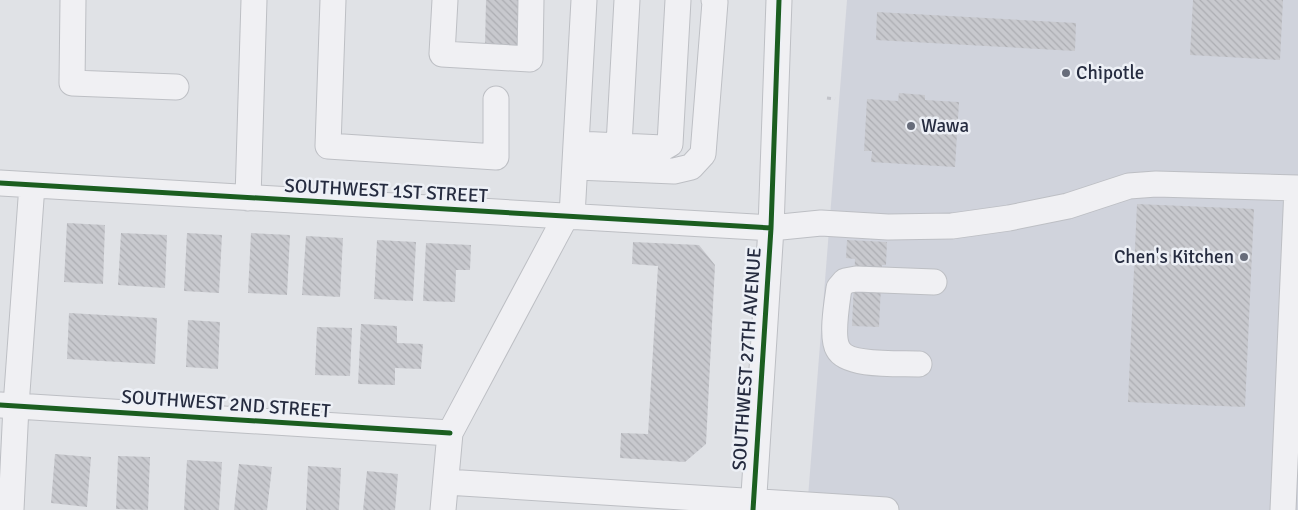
<svg xmlns="http://www.w3.org/2000/svg" width="1298" height="510" font-family="Signika,sans-serif">
  <defs>
    <pattern id="building-back-hatch" width="6" height="6" patternUnits="userSpaceOnUse" patternTransform="scale(1.25)"><rect width="6" height="6" fill="#c8c9ce"/><path d="M-1 5l2 2M0 0l6 6M5-1l2 2" fill="none" stroke="#acadb2"/></pattern>
  </defs>
  <rect width="100%" height="100%" fill="#e0e2e6"/>
  <path fill="#d0d3dc" d="M847,0h451v510h-491z"/>
  <path fill="url(#building-back-hatch)" d="M486,0h35v47h-36z
    M1193,0h90l-3,60 -90,-5z
    M877,12l199,11 -1,28 -199,-11z
    M899,93l26,2v5l34,2 -4,65 -84,-5 1,-11h-8l3,-52 31,2z
    M1137,204l117,5 -9,198 -117,-5z
    M67,223l38,2 -2,59 -39,-2z
    M121,233l46,2 -2,53 -47,-3z
    M187,233l35,2 -3,58 -35,-2z
    M251,233l39,2 -3,60 -39,-2z
    M306,236l37,2 -3,59 -38,-2z
    M377,240l39,2 -3,59 -39,-2z
    M847,240l40,2 -1,23h-4l-3,62 -27,-1 3,-67 -9,-1z
    M633,242l66,3 16,20 -9,179 -21,18 -65,-4 1,-25 27,1 10,-168 -26,-2z
    M426,243l45,2 -1,25h-14l-1,32 -32,-1z
    M69,313l88,5 -2,46 -88,-5z
    M188,320l32,2 -2,47 -32,-2z
    M361,324l36,2v17l26,1 -2,25 -26,-1v17l-37,-1z
    M317,327l35,1 -2,48 -35,-1z
    M55,454l36,3 -4,50 -36,-4z
    M118,456l32,1 -2,53 -32,-1z
    M187,460l35,2 -3,48h-35z
    M239,464l33,3 -5,43h-33z
    M308,466l33,2 -2,42h-33z
    M367,471l31,3 -3,36h-32z"/>
  <g fill="none" stroke-linecap="round" stroke-linejoin="round">
    <g stroke="#bdbfc4" stroke-width="27">
      <path id="minor" d="M73,0l-1,83 104,4
        M333,0l-5,146 168,11v-58
        M445,0l-3,54 88,5 1,-59
        M577,144l86,4 7,-4 8,-144
        M619,145l8,-145
        M576,167l98,4 17,-4 12,-13 12,-152 -1,-2
        M0,183l771,45 50,-5 67,4 64,-1 57,-8 59,-12 61,-20 27,-2 142,4
        M248,198l6,-198
        M572,216l12,-216
        M919,364c-18,-1 -72,3 -81,-15 -7,-12 -1,-47 1,-61l6,-7 11,-2 78,3
        M0,405l450,28
        M446,482l440,28
        M11,510l5,-104 16,-221
        M443,510l7,-77 116,-217
        M753,510l18,-282 8,-228
        M1283,510l14,-322"/>
    </g>
    <path stroke="#c2c3c9" stroke-width="3" stroke-dasharray="4 4" stroke-linecap="butt" d="M827,98l8,1"/>
    <use href="#minor" stroke="#f0f0f3" stroke-width="25"/>
    <g stroke="#edf0f6" stroke-width="8">
      <path id="cycleway" d="M0,183l771,45
        M0,405l450,28
        M753,510l18,-282 8,-228"/>
    </g>
    <use href="#cycleway" stroke="#1b5e20" stroke-width="5"/>
  </g>
  <g fill="#676c7a" stroke="#edf0f6" stroke-width="2">
    <circle cx="1066" cy="73" r="5"/>
    <circle cx="911" cy="126" r="5"/>
    <circle cx="1244" cy="257" r="5"/>
  </g>
  <g text-anchor="middle" dominant-baseline="central" stroke-width="5" stroke-linejoin="round" paint-order="stroke">
    <g font-size="19" fill="#262c40" stroke="#edf0f6" text-anchor="start">
      <text x="1076" y="73">Chipotle</text>
      <text x="921" y="126">Wawa</text>
      <text x="1234" y="257" text-anchor="end">Chen's Kitchen</text>
    </g>
    <g font-size="19" fill="#262c40" stroke="#edf0f6">
      <text transform="translate(386 191) rotate(3)">SOUTHWEST 1ST STREET</text>
      <text transform="translate(747 359) rotate(-86)">SOUTHWEST 27TH AVENUE</text>
      <text transform="translate(226 404) rotate(4)">SOUTHWEST 2ND STREET</text>
    </g>
  </g>
</svg>
